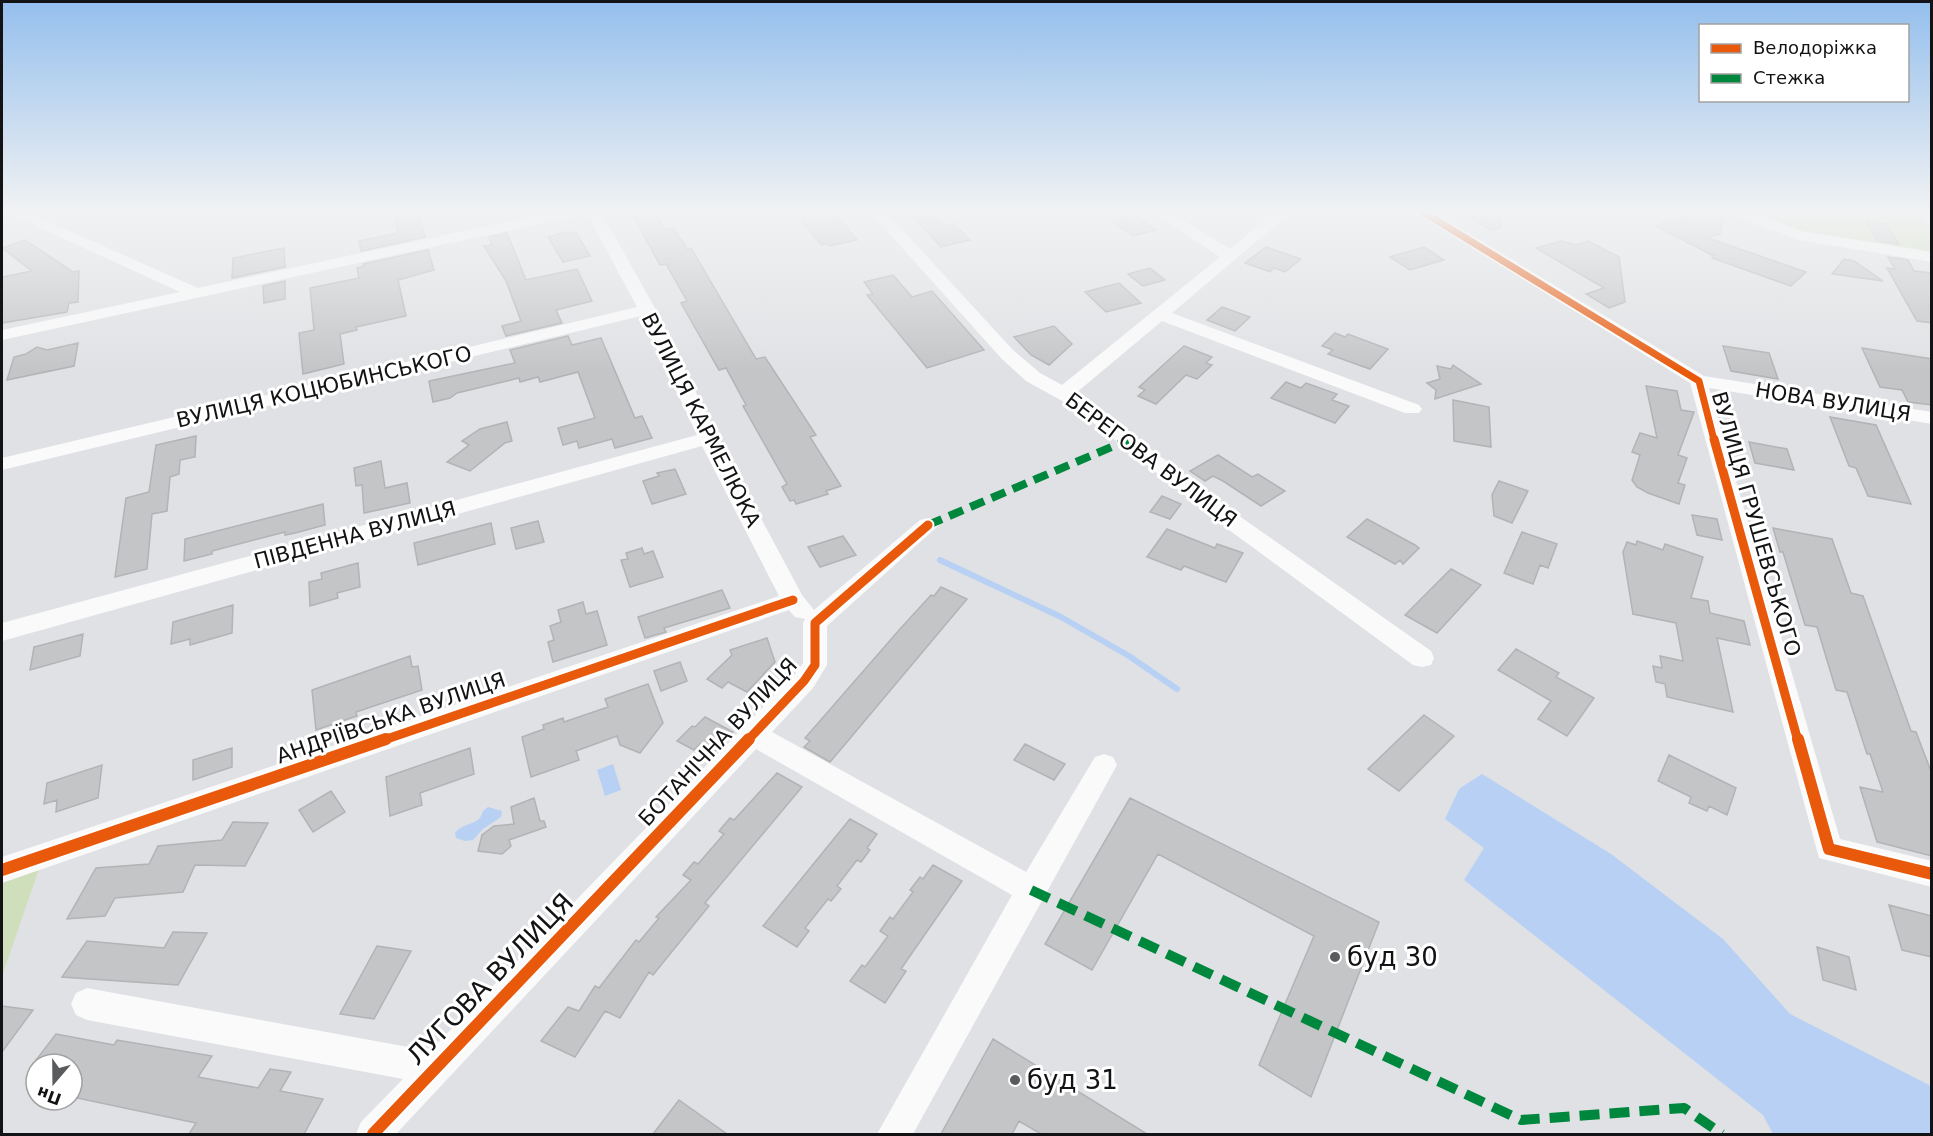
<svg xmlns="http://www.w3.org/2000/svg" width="1933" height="1136" font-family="'DejaVu Sans',sans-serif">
  <rect width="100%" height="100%" fill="#dfe1e4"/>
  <path fill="#cfdebb" d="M1747,212h174l10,15v27l-130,-22z
    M40,866l-38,110v-97z"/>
  <path fill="#b7d0f4" d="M613,764l8,26 -16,6 -8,-26z
    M1482,774l129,80 112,85 67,75 141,72v48h-158l-10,-19 -299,-235 20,-32 -39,-29 14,-30z
    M488,807l14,4 -1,6 -18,12 -10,11 -8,1 -9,-3 -1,-5c9,-12 24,-6 28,-22z"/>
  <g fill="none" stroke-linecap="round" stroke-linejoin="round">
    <path stroke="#b7d0f4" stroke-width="6" d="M940,560l121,57 68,39 48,33"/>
  </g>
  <path fill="#c4c5c7" stroke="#b1b3b5" stroke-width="1.5" d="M410,212h8l7,25 -64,14 -2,-10 39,-8 -4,-18z
    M631,212h24l10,18 9,-2 13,21 4,-1 65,111 9,-2 51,78 -6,2 31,49 -15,5 2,3 -32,10 -2,-4 -4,1 -8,-14 5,-3 -44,-78 3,-1 -20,-37 -7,2 -38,-67 6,-2 -21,-37 -6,1z
    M795,212h39l23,28 -28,6 -2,-2 -6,1z
    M909,212h23l13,14 9,-2 16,16 -29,7z
    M1461,212h41l-1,15 -10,3z
    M1701,212h14l9,5 -4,17 -12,4 98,34 -15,14 -79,-28 2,-2 -59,-30z
    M1134,214l22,16 -23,6 -22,-16z
    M1866,221l20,3 13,20 -21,-3z
    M566,232l1,2 9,-2 14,24 -27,6 -15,-25z
    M507,233l19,47 51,-11 15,32 -36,9 6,13 -56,13 -4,-10 19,-5 -15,-40 -22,-35 8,-1 -3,-8z
    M25,240l48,32 6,-1 -1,31 -9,1 -2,9 -65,11v-46l30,-6 -30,-23z
    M1561,241l15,4 12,-4 31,16 6,45 -16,6 -23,-14 18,-6 -68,-40z
    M1266,247l35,12 -16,13 -11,-4 -4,4 -25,-9z
    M1424,247l20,13 -34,10 -20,-13z
    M284,248l1,19 -53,11 1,-20z
    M428,250l6,20 -36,10 8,36 -50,11 1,3 -17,4 4,30 -41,10 -4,-41 15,-3 -4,-42 49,-10 -2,-10 7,-2 -1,-2z
    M1888,257l20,3 6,11 18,2v50l-15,-2 -30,-53 8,1z
    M1844,259l10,2 29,20 -51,-7z
    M1150,268l15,12 -22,6 -15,-12z
    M893,275l19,22 20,-6 52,59 -57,18 -60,-73 6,-1 -9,-12z
    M285,281v18l-21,4 -1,-17z
    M1119,283l22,20 -35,9 -21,-20z
    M1222,307l28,10 -15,14 -28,-11z
    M1054,326l18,18 -23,21 -18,-10 -17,-18z
    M1335,333l10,4 3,-3 40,15 -18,20 -42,-15 5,-4 -11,-4z
    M568,336l4,9 29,-7 34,80 7,-2 10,22 -37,10 -3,-9 -33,9 -2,-7 -14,4 -5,-17 37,-10 -17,-46 -38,10 -2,-5 -18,5 -1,-4 -62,15 -7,5 -17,4 -4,-21 86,-18 -5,-13z
    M78,343l-4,23 -67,14 7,-23 12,-3 11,-7 10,3z
    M1184,346l28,11 -6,6 6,2 -15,14 -11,-4 -30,29 -18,-8 7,-6 -6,-3z
    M1723,346l46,7 9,26 -47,-8z
    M1862,348l70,11v46l-24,-3 -6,-12 -22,-3z
    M1453,365l28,19 -46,15 1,-9 -9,-7 13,-4 -3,-13 14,3z
    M1286,382l15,6 5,-5 31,11 -5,6 17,6 -14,17 -64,-25z
    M1646,386l31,5 4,19 13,2 -16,43 9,3 -9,25 7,2 -6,19 -31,-11 -11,-6 -5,-7 8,-25 -8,-3 8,-19 17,5z
    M1453,400l36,7 2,40 -37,-6z
    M1830,417l46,8 35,79 -43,-8 -12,-28 -7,-2z
    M507,422l5,19 -7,2 -35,28 -23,-9 22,-17 -7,-4 18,-12z
    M196,436l-1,21 -15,3 -1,14 -9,3 -3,34 -15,3 -5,55 -32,8 11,-79 23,-6 7,-47z
    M1749,442l38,7 7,21 -39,-7z
    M1218,455l34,22 6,-3 27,17 -24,15 -38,-25 -10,-5 -8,5 -15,-10z
    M381,461l4,27 22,-5 3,20 -46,10 -2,-28 -6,1 -2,-18z
    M675,469l11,25 -34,10 -9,-23 16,-5 -2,-3z
    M1499,481l29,10 -16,32 -18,-7 -2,-21z
    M1162,496l19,8 -11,15 -20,-7z
    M323,504l2,21 -30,8 -10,2v-3l-73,19v3l-28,7 1,-22z
    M1692,515l25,4 5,21 -25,-5z
    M1367,519l48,26 4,3 -16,16 -3,-4 -5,4 -48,-27z
    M538,521l6,21 -28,7 -5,-21z
    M491,523l4,21 -77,21 -4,-22z
    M1773,528l59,11 19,54 12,3 48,135 5,1 16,42v82l-55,-14 -17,-55 23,5 -13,-38h-3l-20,-62 -11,-2 -19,-63 -12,-2 -22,-73h-3z
    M1167,529l48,19 2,-4 26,9 -17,29 -42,-16 -3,4 -34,-13z
    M1522,532l35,12 -9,24 -8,-3 -7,19 -29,-11z
    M843,536l13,19 -36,12 -12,-20z
    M1637,541l26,9 2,-6 38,13 -12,41 17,3 2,12 34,8 6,24 -33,-7 16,74 -66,-15 -2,-13 -9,-2 -3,-16 9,2 -2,-12 23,5 -7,-38 -43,-9 -10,-62 4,-10 9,3z
    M642,548l2,6 9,-3 10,26 -33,10 -9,-27 7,-1 -2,-6z
    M358,563l2,24 -23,6 1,5 -28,8 -1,-24 13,-3 -1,-6z
    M1451,569l30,16 -44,48 -32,-18z
    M941,587l26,12 -120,143 -17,20 -26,-15 6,-6 -5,-3 95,-109 31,-34 3,1z
    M722,590l8,18 -66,20 2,4 -21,6 -7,-21z
    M583,602l3,12 11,-3 10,34 -54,17 -5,-20 6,-2 -4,-14 11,-4 -3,-12z
    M233,605l-1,28 -42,12v-6l-19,5 2,-22z
    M83,634l-3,22 -50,14 4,-23z
    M767,638l8,24 -28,30 -19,-10 -6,6 -15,-9 25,-24 -2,-5z
    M1516,649l43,24 -3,4 38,21 -27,38 -29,-17 13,-18 -53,-31z
    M410,656l2,11 6,-1 4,24 -66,22 1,4 -41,14 -4,-40z
    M680,662l7,19 -26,10 -7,-20z
    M648,684l15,39 -23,30 -20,-8 -3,-9 -41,15 3,9 -48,17 -9,-40 22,-8 -1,-4 20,-7 1,4 44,-15 -3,-8z
    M1424,715l30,21 -55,55 -31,-22z
    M705,717l28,15 -19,20 -14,-8 -6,6 -17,-9 15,-15 3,1z
    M1025,744l40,20 -11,16 -40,-20z
    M232,748v19l-39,13v-20z
    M470,748l4,26 -54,19 2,12 -32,11 -4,-39z
    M1669,755l67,33 -9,27 -18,-9 -2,5 -18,-8 2,-6 -33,-16z
    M102,765l-4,33 -42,14 1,-12 -13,4 3,-21z
    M777,773l25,14 -97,116 4,3 -56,69 -4,-3 -29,46 -15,-7 -30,46 -34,-16 27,-34 11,4 16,-25 4,2 37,-48 3,2 20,-24 -3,-1 35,-37 -8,-5 11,-13 4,2 26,-30 -5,-3 11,-13 4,2z
    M331,791l14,21 -32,20 -14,-22z
    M534,798l6,23h4l2,6 -37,13 2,6 -9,8 -24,-3 4,-16 12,-9 20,-2 -3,-17z
    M1130,798l249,124 -68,175 -52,-32 55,-129 -156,-82 -66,116 -47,-26z
    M850,819l27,15 -10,14 3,2 -9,12 -4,-2 -20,26 4,3 -10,12 -3,-2 -23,29 4,3 -12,16 -34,-21z
    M233,822l35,1 -23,43 -50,-1 -12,27 -68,6 -10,18 -38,3 29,-51 53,-4 9,-18 64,-6z
    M933,865l29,16 -61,88 5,2 -21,32 -35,-22 12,-16 3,2 23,-31 -8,-5 10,-14 3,2 20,-27 -3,-2 10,-13 3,2z
    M1889,905l43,11v41l-30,-7z
    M173,932l34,1 -29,52 -116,-8 25,-36 77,7z
    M377,946l34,5 -37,68 -34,-5z
    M1817,947l32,10 7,33 -33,-10z
    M2,1006l31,4 -31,42z
    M56,1034l58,11 3,-5 95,16 -14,21 60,11 12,-19 21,3 -11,19 43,8 -19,35h-115l7,-11 -124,-26v-33h-39z
    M993,1039l154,95h-106l-22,-13 -7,13h-71z
    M679,1100l48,34h-74z"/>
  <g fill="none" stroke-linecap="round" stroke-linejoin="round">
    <path fill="#fafafb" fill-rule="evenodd" d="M6,212h21l171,76 354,-76h30l-7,4 -573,124v-10l178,-38z
      M586,212h15l55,98 62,128 84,157 12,15 106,-90 8,-2 8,2 3,5 -112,101v39l-14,23 -41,44 254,140 69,-115 9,-3 9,3 4,8 -204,369h-36l135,-239 -256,-146 -360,385h-40l5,-12 42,-43 -316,-59 -11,-5 -5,-11 5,-11 11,-5 343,63 365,-377 8,-11v-40l2,-4 -10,-2 -6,-7 -787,273v-26l777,-261 -77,-150 -700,195v-18l695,-188 -56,-119 -639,154v-12l635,-151z
      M870,212h16l127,138 27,23 22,12 158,-128 -67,-45h18l59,37 44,-37h17l-119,101 247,92 3,4 -3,4h-14l-243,-92 -86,72 169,127 186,131 3,7 -3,7 -9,2 -9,-2 -184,-135 -156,-123 -47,-26 -25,-23z
      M1416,212h18l270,164 228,36v12l-223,-36 131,451 92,22v26l-113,-29 -129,-475z
      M1731,212h22l49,19 130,21v10l-133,-22 -66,-25z
      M1920,212h12v10l-5,-1z"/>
    <path stroke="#00873e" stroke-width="8" stroke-dasharray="15 8" stroke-linecap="butt" d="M928,525l200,-85"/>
    <path stroke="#00873e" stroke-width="10" stroke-dasharray="20 10" stroke-linecap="butt" d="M1031,890l490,230 163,-12 38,26"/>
    <g stroke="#fff" stroke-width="10">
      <path id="cycleway-far2" d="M1423,212l276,169 15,59"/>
    </g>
    <g stroke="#fff" stroke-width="13">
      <path id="cycleway-far1" d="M1714,439l84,302
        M381,741l412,-141
        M747,741l57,-60 11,-16v-42l113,-98"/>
    </g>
    <g stroke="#fff" stroke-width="16">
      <path id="cycleway" d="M1798,739l31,110 103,25
        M2,870l384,-131
        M373,1134l376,-395"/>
    </g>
    <use href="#cycleway-far2" stroke="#e8590c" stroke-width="7"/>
    <use href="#cycleway-far1" stroke="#e8590c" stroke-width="9"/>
    <use href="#cycleway" stroke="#e8590c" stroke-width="12"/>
  </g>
  <linearGradient id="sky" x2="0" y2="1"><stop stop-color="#94bfed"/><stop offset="0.57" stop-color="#f1f2f3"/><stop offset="1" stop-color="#f1f2f3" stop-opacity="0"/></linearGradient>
  <rect width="1933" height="371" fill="url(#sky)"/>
  <g fill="#5a5b5d" stroke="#fff" stroke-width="2">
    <circle cx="1335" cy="957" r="6"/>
    <circle cx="1015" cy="1080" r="6"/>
  </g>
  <g text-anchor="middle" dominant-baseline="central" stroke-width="6" stroke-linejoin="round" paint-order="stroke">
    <g font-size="21" fill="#131315" stroke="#fff">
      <text transform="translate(324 387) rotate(-13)">ВУЛИЦЯ КОЦЮБИНСЬКОГО</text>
      <text transform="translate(1833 402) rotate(9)">НОВА ВУЛИЦЯ</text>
      <text transform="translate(701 420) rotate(63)">ВУЛИЦЯ КАРМЕЛЮКА</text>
      <text transform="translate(1151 460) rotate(37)">БЕРЕГОВА ВУЛИЦЯ</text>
      <text transform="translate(1756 524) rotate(74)">ВУЛИЦЯ ГРУШЕВСЬКОГО</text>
      <text transform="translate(355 535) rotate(-15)">ПІВДЕННА ВУЛИЦЯ</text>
      <text transform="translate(391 718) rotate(-19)">АНДРІЇВСЬКА ВУЛИЦЯ</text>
      <text transform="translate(718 742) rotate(-47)">БОТАНІЧНА ВУЛИЦЯ</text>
    </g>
    <g font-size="26" fill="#131315" stroke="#fff" text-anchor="start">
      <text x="1347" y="957">буд 30</text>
      <text x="1027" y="1080">буд 31</text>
    </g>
    <g font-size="26" fill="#131315" stroke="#fff">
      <text transform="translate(490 979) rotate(-46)">ЛУГОВА ВУЛИЦЯ</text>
    </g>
  </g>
  <rect width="1933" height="1136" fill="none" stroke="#131315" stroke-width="6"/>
  <rect x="1699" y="24" width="210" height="78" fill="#ffffff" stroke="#a1a1a1" stroke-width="1.5"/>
  <rect x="1711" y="44" width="30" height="9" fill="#e8590c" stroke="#a1a1a1" stroke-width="1.5"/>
  <text x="1753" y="54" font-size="18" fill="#131315">Велодоріжка</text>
  <rect x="1711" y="74" width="30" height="9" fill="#00873e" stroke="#a1a1a1" stroke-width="1.5"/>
  <text x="1753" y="84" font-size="18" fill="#131315">Стежка</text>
  <g transform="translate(54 1082) rotate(200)"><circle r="28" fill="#ffffff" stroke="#a1a1a1" stroke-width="1.5"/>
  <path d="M0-4.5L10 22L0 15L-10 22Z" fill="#5a5b5d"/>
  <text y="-9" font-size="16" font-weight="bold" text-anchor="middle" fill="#131315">Пн</text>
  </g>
</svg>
